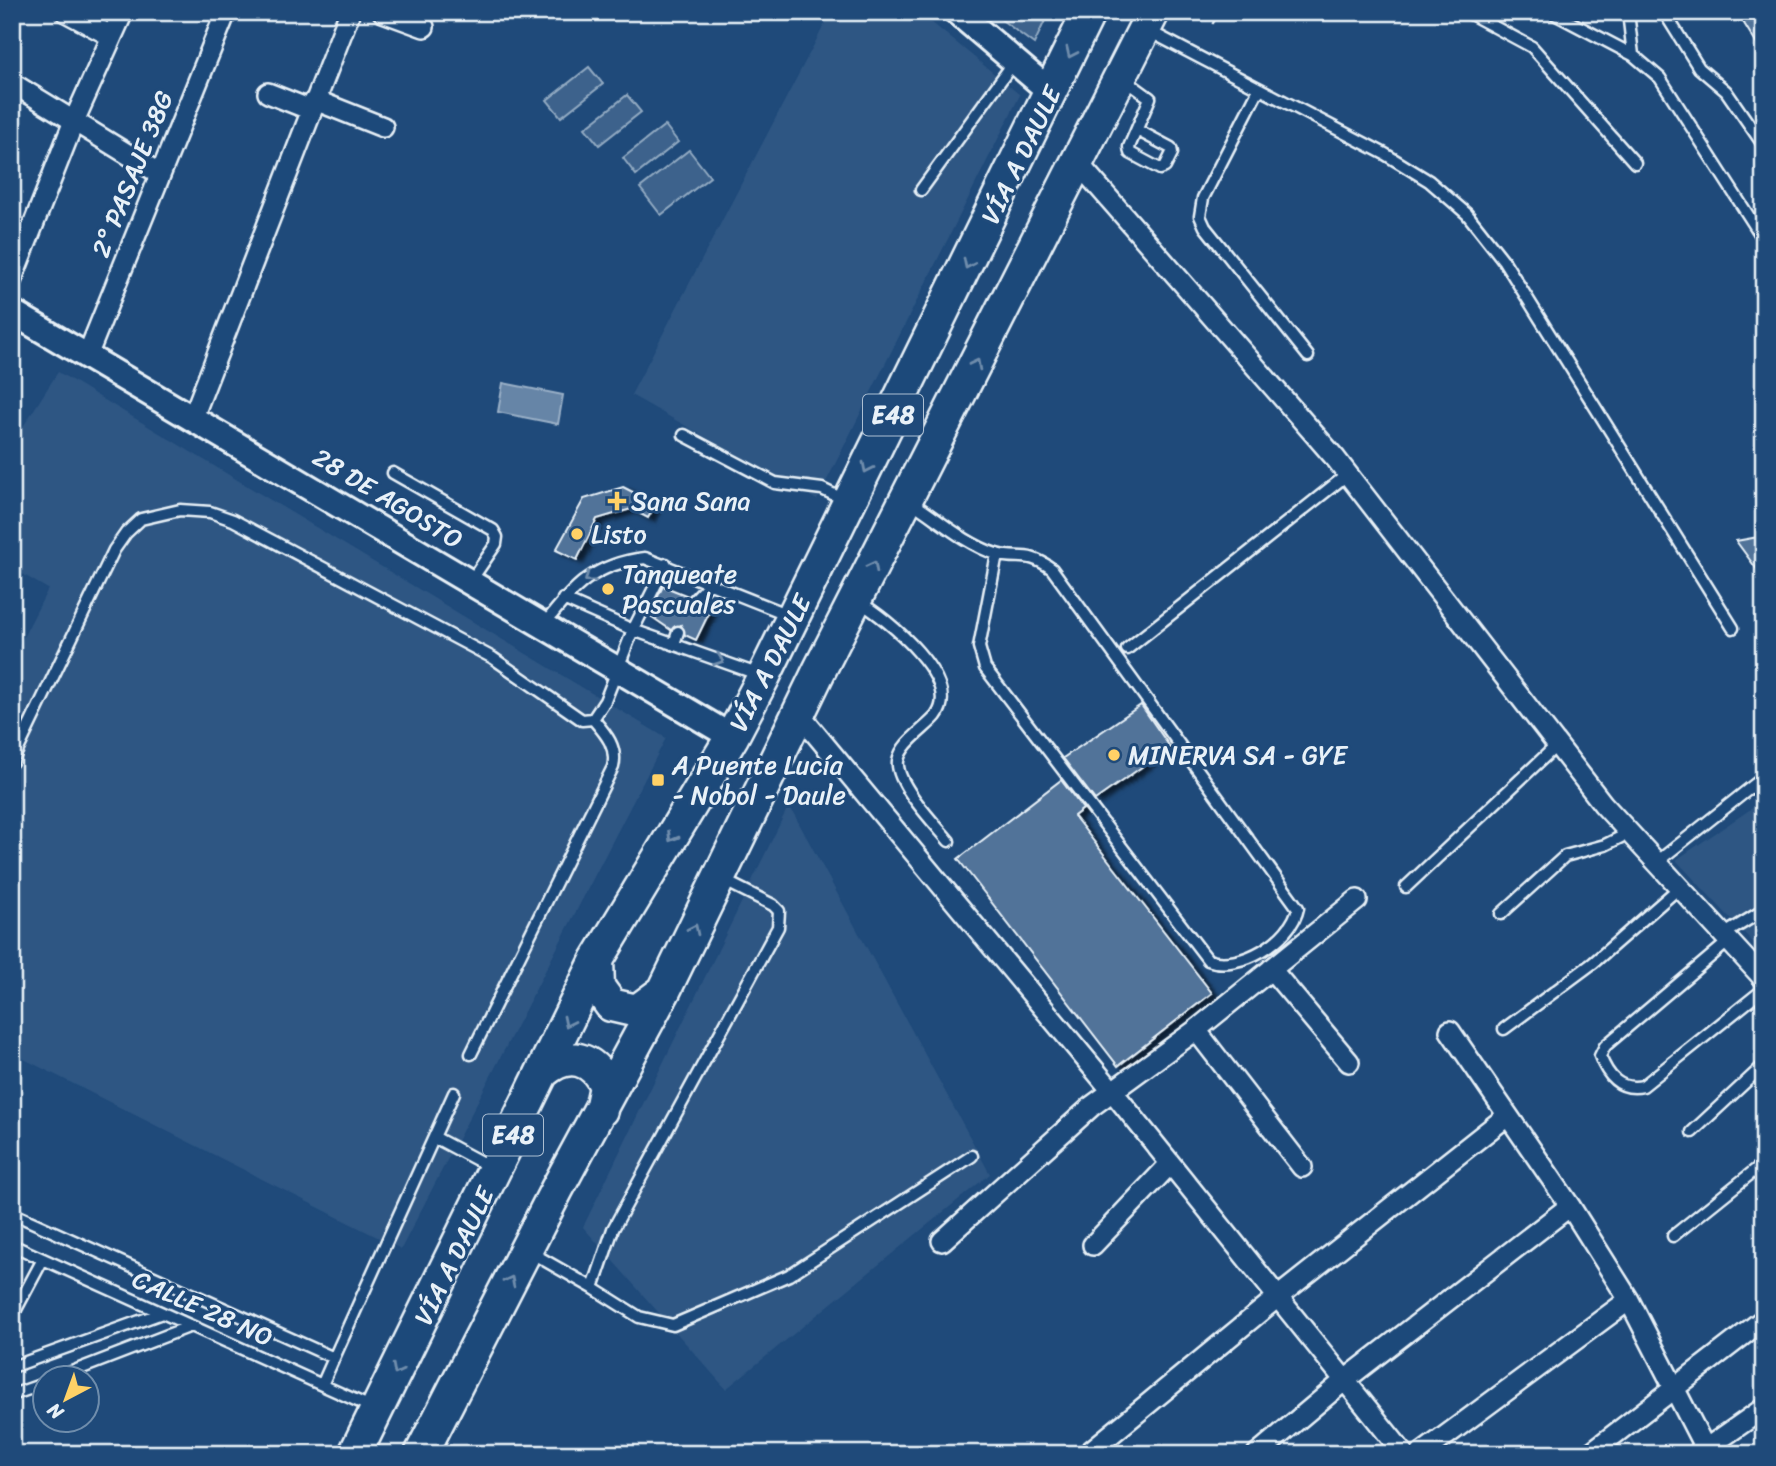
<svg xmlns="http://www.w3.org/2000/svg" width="1776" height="1466" font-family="Sriracha,sans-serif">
  <defs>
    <filter id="shadow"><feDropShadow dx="6" dy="3.5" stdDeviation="2" flood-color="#0009"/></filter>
  </defs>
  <rect width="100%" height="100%" fill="#1f4a7a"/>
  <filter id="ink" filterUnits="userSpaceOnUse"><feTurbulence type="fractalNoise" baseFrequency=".0143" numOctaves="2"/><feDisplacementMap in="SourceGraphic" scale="14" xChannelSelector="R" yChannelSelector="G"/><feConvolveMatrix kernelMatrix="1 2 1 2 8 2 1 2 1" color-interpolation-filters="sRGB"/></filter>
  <g filter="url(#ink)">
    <path fill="#2e5683" d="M831,12h88l101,83 -203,405 -186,-105z
      M58,372l608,366 -265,511 -389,-196v-394l36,-70 -36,-21v-124z
      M1764,800v154l-88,-94z
      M789,805l201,369 -264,215 -143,-162z"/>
    <path fill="#3c628c" stroke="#92aac2" stroke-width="2" d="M991,12h58l-15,32z
      M589,67l14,17 -42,33 -14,-17z
      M627,95l14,17 -42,33 -14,-17z
      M665,125l13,17 -42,33 -13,-17z
      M689,150l21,27 -49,38 -21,-27z"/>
    <path fill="#6685a7" stroke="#9ab0c7" stroke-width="2" d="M503,383l60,12 -5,29 -60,-12z"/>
    <path fill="#517399" stroke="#e8f1f8" stroke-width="2" filter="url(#shadow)" d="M1737,12h27v44z
      M623,487l33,17 -8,14 -17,-9 -34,10 -20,41 -21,-10 28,-51z
      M1764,536v43l-28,-38z
      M663,586l25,10 -1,7 5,4 8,-3 10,7 -14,29 -11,-5 -4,-10 -10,5 -22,-15z
      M1141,705l29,42 -75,53 -32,-42z
      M1061,780l22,29 -9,7 138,177 -94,73 -160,-207z"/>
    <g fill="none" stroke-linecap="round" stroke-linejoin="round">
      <g stroke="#e8f1f8" stroke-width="15">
        <path id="service" d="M1467,12l65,35 103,116
          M1551,12l82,43 27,23 104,162
          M1628,12l5,43
          M1664,12l35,56 27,23 38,55
          M1147,30l238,124 44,27 38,33 37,47 229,367
          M1124,79l26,19 -21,49 1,6 30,16 5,-2 7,-14 -1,-5 -34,-18
          M1259,89l-56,109 -3,18 5,11 103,129
          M921,190l93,-128
          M684,435l91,48 47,6 25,12
          M393,473l100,57 4,7 -1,7 -26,38
          M911,502c27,17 54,42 85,52 23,7 31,-4 56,15l246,339c-6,32 -59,64 -90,52l-223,-292 -6,-21 18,-93
          M563,599l70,31 127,45
          M694,600l16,-17
          M859,602c28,16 104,79 77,114 -11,13 -35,27 -38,45 -3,22 37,63 51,80
          M544,625c29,-39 51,-61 101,-67l144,57
          M674,644l4,-12
          M1127,649l221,-175
          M12,762l102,-212 12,-17 15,-14 39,-9 30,2 23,8 260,138 89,62 11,-1 12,-18 28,-71 33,-66
          M1657,862l107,-85
          M721,879l52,26 6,6 -1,16 -165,302 -20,59 46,29 34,8 116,-50 183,-119
          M1406,887l151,-142
          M1501,914l64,-58 40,-11 24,-12
          M1723,935l41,-25
          M1729,941l-124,105 -5,10c8,21 20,35 43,30l121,-97
          M1504,1029l89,-66 87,-76
          M471,1054l142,-287c5,-20 -8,-34 -20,-48
          M1692,1132l72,-67
          M434,1137l58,31
          M12,1213l322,145 120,-265
          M1673,1236l91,-73
          M12,1245l361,163
          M530,1252l63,36
          M12,1317l31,-58
          M12,1367l150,-54
          M56,1378l135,-52
          M322,1385l12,-27
          M12,1395l34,-12"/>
      </g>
      <g stroke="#e8f1f8" stroke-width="24">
        <path id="minor" d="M66,12l45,24
          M383,12l41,15
          M12,83l148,91
          M268,93l43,17
          M315,100l68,27
          M1078,163l258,296 267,345 161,175
          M12,279l62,-158 49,-109
          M87,356l139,-344
          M193,417l157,-405
          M799,714l314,378 291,362
          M1271,969l78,93
          M1196,1030l106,137
          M1450,1031l120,175 59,94 79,154
          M942,1241l150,-135 104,-76 161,-130
          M1093,1245l77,-81
          M1707,1448l57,-40
          M1087,1454l192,-158 228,-180
          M1257,1454l88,-74 225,-174
          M1421,1454l208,-154
          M1589,1454l175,-135"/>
      </g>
      <g stroke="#e8f1f8" stroke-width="30">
        <path id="tertiary" d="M957,12l95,81
          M12,312l720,425"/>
      </g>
      <g stroke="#e8f1f8" stroke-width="37">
        <path id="trunk" d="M597,960l1,27 13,18 26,6 27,-20
          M544,1071c24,-20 49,-14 62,15l-5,24
          M355,1454l242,-494 135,-223 32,-61 325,-664
          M421,1454l136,-265 107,-198 155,-320 334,-659"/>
      </g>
      <path stroke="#e8f1f8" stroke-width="2.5" stroke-dasharray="5 5" stroke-linecap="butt" d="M1195,12l18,11 6,-11"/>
      <use href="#service" stroke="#1f4a7a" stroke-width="10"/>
      <use href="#minor" stroke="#1f4a7a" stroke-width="19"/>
      <use href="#tertiary" stroke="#1f4a7a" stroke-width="24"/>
      <use href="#trunk" stroke="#1f4a7a" stroke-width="32"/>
    </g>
    <defs><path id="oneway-chevron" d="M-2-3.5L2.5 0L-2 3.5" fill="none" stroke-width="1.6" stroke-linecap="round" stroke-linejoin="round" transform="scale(1.75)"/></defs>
    <g stroke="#6f8dac">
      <use href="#oneway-chevron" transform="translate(1071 53) rotate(115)"/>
      <use href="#oneway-chevron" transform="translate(968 264) rotate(116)"/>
      <use href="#oneway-chevron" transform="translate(976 364) rotate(-63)"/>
      <use href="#oneway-chevron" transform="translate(867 468) rotate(116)"/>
      <use href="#oneway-chevron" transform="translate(873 566) rotate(-63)"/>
      <use href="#oneway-chevron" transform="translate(589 578) rotate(143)"/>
      <use href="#oneway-chevron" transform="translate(719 660) rotate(20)"/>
      <use href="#oneway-chevron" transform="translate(672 837) rotate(121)"/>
      <use href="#oneway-chevron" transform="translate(694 929) rotate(-64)"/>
      <use href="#oneway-chevron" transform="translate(568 1022) rotate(116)"/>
      <use href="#oneway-chevron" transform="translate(510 1281) rotate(-63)"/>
      <use href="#oneway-chevron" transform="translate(397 1370) rotate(117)"/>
    </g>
  </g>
  <g fill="#ffd166" stroke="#1f4a7a" stroke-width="2.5">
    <path d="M613.5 490.5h7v7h7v7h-7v7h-7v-7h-7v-7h7z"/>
    <circle cx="577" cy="534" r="7"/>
    <circle cx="608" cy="589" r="7"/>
    <circle cx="1114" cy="755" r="7"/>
    <rect x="651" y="773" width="14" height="14" rx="3.5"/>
  </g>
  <g text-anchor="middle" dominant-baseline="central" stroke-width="6" stroke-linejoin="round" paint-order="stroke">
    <g fill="#1f4a7a" stroke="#acbfd2" stroke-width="2">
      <rect x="863" y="394.5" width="60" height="41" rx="5"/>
      <rect x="483" y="1114.5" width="60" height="41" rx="5"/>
    </g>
    <g font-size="24" font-weight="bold" fill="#e8f1f8">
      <text x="893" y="415">E48</text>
      <text x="513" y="1135">E48</text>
    </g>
    <g font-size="26" fill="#e8f1f8" stroke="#1f4a7a">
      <text transform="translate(1021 155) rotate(-64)">VÍA A DAULE</text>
      <text transform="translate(132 174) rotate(-68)">2° PASAJE 38G</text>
      <text transform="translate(388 498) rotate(31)">28 DE AGOSTO</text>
      <text transform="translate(770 663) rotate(-63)">VÍA A DAULE</text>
      <text transform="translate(454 1256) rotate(-64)">VÍA A DAULE</text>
      <text transform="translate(203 1308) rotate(24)">CALLE 28 NO</text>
    </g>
    <g font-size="26" fill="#e8f1f8" stroke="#1f4a7a" text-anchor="start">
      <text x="631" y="501">Sana Sana</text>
      <text x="591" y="534">Listo</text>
      <text x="622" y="574">Tanqueate<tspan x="622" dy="30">Pascuales</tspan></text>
      <text x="1128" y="755">MINERVA SA - GYE</text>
      <text x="672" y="765">A Puente Lucía<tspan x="672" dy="30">- Nobol - Daule</tspan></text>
    </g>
  </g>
  <rect width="1776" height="1466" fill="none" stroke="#1f4a7a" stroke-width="42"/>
  <rect x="21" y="21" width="1734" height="1424" fill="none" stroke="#e8f1f8" stroke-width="2.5" filter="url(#ink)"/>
  <g transform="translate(66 1399) rotate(221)"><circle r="33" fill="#1f4a7a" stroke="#6f8dac" stroke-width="2"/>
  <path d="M0-5L12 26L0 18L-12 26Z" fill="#ffd166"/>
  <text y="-10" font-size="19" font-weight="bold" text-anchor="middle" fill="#e8f1f8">N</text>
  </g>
</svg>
